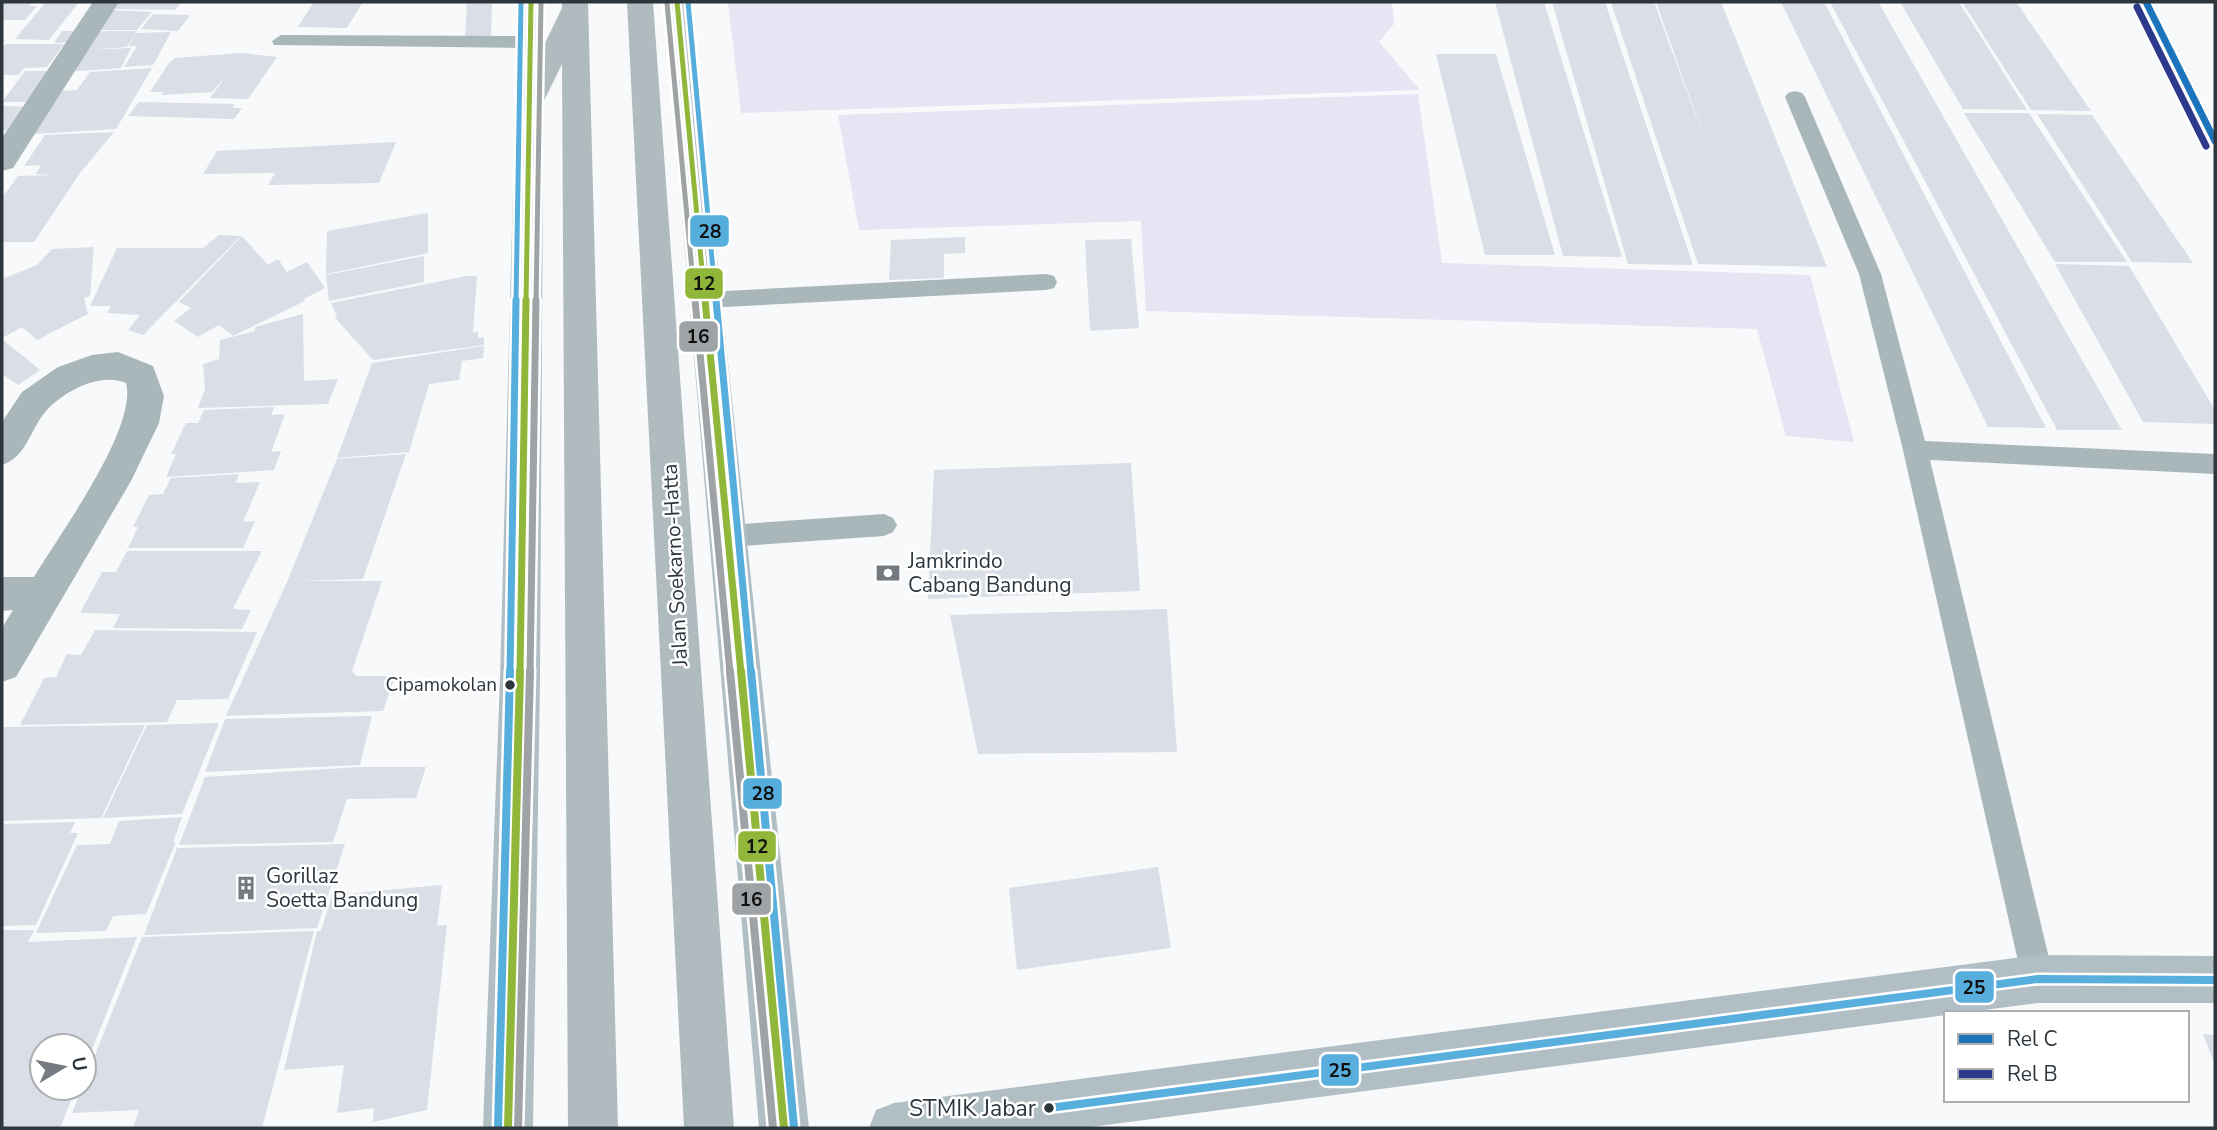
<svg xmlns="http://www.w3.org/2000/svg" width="2217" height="1130" font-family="'Nunito Sans',sans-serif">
  <rect width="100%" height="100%" fill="#f7f9fb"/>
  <path fill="#e7e4f3" d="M728,2h664l2,22 -15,18 41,48 -679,23z
    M1418,94l24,169 368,12 44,167 -68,-6 -29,-107 -611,-18 -5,-90 -282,9 -21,-115z"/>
  <path fill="#dadee6" d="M2,2h31l-4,4h8l-12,14h-23z
    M46,2h33l-30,38 -34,-1z
    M116,2h65l-6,8 -64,-1z
    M314,2h49l-16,26 -49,-1z
    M467,2h25l-1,35 -26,2z
    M1495,2h49l78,255 -59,-1z
    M1552,2h53l88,263 -65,-1z
    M1611,2h43l55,150 -53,-150h65l106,265 -129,-3z
    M1781,2h43l222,426 -58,-1z
    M1830,2h48l244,428h-65z
    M1900,2h59l68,108 -64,-1z
    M1962,2h54l75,109 -60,-1z
    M107,10l45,2 -15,18h-46z
    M153,14l37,1 -12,16 -37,-2z
    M62,31h20l-7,11 -21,1z
    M90,31h47l-10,16 -41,3 45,-2 -10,20 -57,4z
    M171,32l-18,33 -29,2 13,-21h-8l7,-13z
    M6,44h58l-17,23 -23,1 -5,7h-17v-27z
    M241,53l36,4 -29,42 -38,-1 17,-23 -15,17 -50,3 1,-3h-13l19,-29 6,-5z
    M1436,54h60l59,201h-70z
    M152,68l-36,61 -82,5 23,-43 20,-1 13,-18z
    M25,71h34l-23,31h-34z
    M139,102l95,2 -1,4h9l-8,11 -106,-3z
    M2,106l34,1 -18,24 -16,-1z
    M1964,113h65l98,149h-72z
    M2037,114l55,1 101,148 -61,-1z
    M114,132l-34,41 -46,69h-32v-44l16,-22 36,-1 -18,-1 5,-9 -17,1 21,-31z
    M396,142l-17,41 -111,2 7,-12 -72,1 14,-23z
    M428,213v40l-102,21 1,-43z
    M219,235l22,1 -98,99 -15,-5 12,-15 -33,-2 4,-7h-21l27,-58h86z
    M242,236l26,29 10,-6 9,13 20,-10 18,26 -21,11 1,2 -72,35 -14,-11 -21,12 -24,-16 17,-13 -12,-6z
    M965,237v16l-21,1v24l-55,2 2,-40z
    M1131,239l8,89 -49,3 -5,-91z
    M94,247l-4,49 -6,2 4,16 -51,26 -15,-13 -18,10 -2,-2v-56l35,-14 15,-16z
    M424,256v26l-95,19 -3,-26z
    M2055,264l74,2 86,144v14l-72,-2z
    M467,276h10l-4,57 5,-2v7l6,-1v8l-111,15 -38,-42 2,-1 -6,-14z
    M303,314l1,67 34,-2 -10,25 -130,4 7,-19 -2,-25 16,-5 1,-19 35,-9v-4z
    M2,339l38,31 -22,15 -16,-11z
    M484,346l-1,12 -21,3 -3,19 -30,4 -20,68 -72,6 35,-95z
    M274,407l-3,8 14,-1 -14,38 10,-1 -7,19 -108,7 10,-23h-5l15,-31h12l6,-13z
    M406,454l-43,125 -68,2h87l-30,90 4,5h39l-12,35 -157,5 61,-134 50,-123z
    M1131,463l9,128 -212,8 6,-129z
    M239,474l-3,9 24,-1 -17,40 12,-1 -12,27h-115l10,-21h-5l16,-32 14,-1 8,-16z
    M127,551h135l-29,58 18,1 -9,19 -129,-1 7,-14 -40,-1 22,-41h14z
    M1167,609l10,143 -199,2 -28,-139z
    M95,630l162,2 -29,67 -51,1 -10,22 -147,3 24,-47 12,-1 11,-23 14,1z
    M372,716l-12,49 -155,7 20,-53z
    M219,723l-37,91 -79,4 44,-93z
    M145,725l-44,93 -99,3v-94z
    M359,767h67l-10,31 -69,1 -14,43 -154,3 26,-68z
    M182,817l-9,26 3,-1 -30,72 -33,2 -7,15 -70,2 41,-88 33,-1 9,-23z
    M75,822l-5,11h8l-42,92 -34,1v-102z
    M345,844l-28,84 -173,7 33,-87z
    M1158,867l13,81 -154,22 -8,-82z
    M442,885l-5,41 10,-1 -20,185 -54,12 1,-14 -37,5 7,-48 -60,5 33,-139h4l11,-36z
    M2,930h32l-6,12 109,-5 -53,132v-23h-42v42h34l-16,40h-58z
    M314,931l-52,197h-129l6,-18 -67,3 70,-176z
    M2203,1034l12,1v30z"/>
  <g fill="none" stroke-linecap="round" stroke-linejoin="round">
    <path fill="#a9b7ba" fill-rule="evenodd" d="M281,35l249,1 9,6 -9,6 -256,-3 -2,-4z
      M1795,91l7,2 3,4 76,177 44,167 290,13v20l-285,-14 124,519 -5,11 -11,5 -11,-5 -5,-11 -119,-529 -44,-176 -74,-177 3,-4z
      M1046,274l8,2 3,6 -3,6 -8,2 -341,18 -8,-2 -3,-6 3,-6 8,-2z
      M884,514l9,4 4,7 -4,7 -9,4 -156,11 -9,-3 -4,-8 4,-8 9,-3z"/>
    <path fill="#a9b7ba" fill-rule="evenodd" d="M93,2h26l-106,166 -11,3v-33z
      M118,352l35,14 11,30 -5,27 -28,58 -115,196 -14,5v-54l11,-18 -11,1v-34h32c25,-42 104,-149 92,-194 -26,-11 -62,8 -80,28 -16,18 -19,46 -44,54v-43l20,-30 36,-25 34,-12z"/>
    <path fill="#b1bfc4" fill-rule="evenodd" d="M518,2h26l-4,677 -7,449h-50l17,-449z
      M664,2h26l119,1126h-50z
      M2038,955l177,1v47h-177l-955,125h-214l7,-18 18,-7z"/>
    <path fill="#afbbbe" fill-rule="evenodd" d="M562,2h26l30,1126h-50l-6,-1064 -21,43 -10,3 -10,-3 -4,-6 45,-93z
      M627,2h26l81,1126h-50z"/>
    <g stroke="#fff" stroke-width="13">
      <path id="bus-1" d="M1049,1108l989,-129 177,1"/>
    </g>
    <g stroke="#fff" stroke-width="10">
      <path id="bus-2-far2" d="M677,2l28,300
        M526,302l5,-300"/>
    </g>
    <g stroke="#fff" stroke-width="12">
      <path id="bus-2-far1" d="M705,300l36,373
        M520,673l6,-373"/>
    </g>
    <g stroke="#fff" stroke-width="13">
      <path id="bus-2" d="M741,671l43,457
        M508,1128l12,-457"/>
    </g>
    <g stroke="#fff" stroke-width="10">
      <path id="bus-3-far2" d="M667,3l28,299
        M536,302l5,-300"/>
    </g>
    <g stroke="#fff" stroke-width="12">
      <path id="bus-3-far1" d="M695,300l35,373
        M530,673l6,-373"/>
    </g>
    <g stroke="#fff" stroke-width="13">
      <path id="bus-3" d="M730,671l43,457
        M518,1128l12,-457"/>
    </g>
    <g stroke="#fff" stroke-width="10">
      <path id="bus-4-far2" d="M688,2l28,300
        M516,302l5,-300"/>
    </g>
    <g stroke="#fff" stroke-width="12">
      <path id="bus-4-far1" d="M716,300l35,373
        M510,673l6,-373"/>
    </g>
    <g stroke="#fff" stroke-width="13">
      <path id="bus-4" d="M751,671l43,456
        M498,1128l12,-457"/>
    </g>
    <use href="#bus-1" stroke="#58aedd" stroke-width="8"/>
    <use href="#bus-2-far2" stroke="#90b63a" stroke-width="5"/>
    <use href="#bus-2-far1" stroke="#90b63a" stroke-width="7"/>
    <use href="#bus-2" stroke="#90b63a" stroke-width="8"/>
    <use href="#bus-3-far2" stroke="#9fa3a5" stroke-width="5"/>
    <use href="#bus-3-far1" stroke="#9fa3a5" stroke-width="7"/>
    <use href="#bus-3" stroke="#9fa3a5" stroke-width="8"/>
    <use href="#bus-4-far2" stroke="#56aedd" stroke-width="5"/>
    <use href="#bus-4-far1" stroke="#56aedd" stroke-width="7"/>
    <use href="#bus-4" stroke="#56aedd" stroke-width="8"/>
    <g stroke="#fff" stroke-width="11">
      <path id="rail-1" d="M2146,2l69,139"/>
    </g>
    <g stroke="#fff" stroke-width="11">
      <path id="rail-2" d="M2137,7l69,139"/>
    </g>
    <use href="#rail-1" stroke="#1c75bc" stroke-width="7"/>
    <use href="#rail-2" stroke="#2d398b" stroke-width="7"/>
  </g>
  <defs>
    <g id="bank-bare" transform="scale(1.89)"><path d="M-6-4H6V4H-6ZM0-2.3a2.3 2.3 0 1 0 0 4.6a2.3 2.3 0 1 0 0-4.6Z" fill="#747a80" stroke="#fff" stroke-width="2.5" paint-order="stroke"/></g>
    <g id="building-bare" transform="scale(1.89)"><path d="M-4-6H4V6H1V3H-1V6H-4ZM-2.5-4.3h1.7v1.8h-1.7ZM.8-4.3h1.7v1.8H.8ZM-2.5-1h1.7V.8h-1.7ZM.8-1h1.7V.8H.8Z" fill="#747a80" stroke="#fff" stroke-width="2.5" paint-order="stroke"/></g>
  </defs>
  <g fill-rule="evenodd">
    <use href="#bank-bare" x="888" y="573"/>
    <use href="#building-bare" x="246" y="888"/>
  </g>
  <g fill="#2d363d" stroke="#fff" stroke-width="2.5">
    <circle cx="510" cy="685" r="6"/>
    <circle cx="1049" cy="1108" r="6"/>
  </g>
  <g text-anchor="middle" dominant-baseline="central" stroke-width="5" stroke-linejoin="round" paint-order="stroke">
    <g font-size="19" fill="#2d363d" stroke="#fff" text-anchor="end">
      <text x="497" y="685">Cipamokolan</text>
    </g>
    <g font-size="21" fill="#2d363d" stroke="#fff" text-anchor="start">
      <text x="908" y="561">Jamkrindo<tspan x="908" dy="24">Cabang Bandung</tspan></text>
      <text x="266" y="876">Gorillaz<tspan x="266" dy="24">Soetta Bandung</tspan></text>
    </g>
    <g font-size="21" fill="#2d363d" stroke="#fff">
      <text transform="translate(675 565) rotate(-93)">Jalan Soekarno-Hatta</text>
    </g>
    <g font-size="23" fill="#2d363d" stroke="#fff" text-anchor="end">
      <text x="1036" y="1108">STMIK Jabar</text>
    </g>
  </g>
  <g stroke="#fff" stroke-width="2.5">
    <rect x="689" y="214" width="41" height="34" rx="7" fill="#56aedd"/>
    <rect x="684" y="267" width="40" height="33" rx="7" fill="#90b63a"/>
    <rect x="678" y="320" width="41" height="33" rx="7" fill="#9fa3a5"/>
    <rect x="742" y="777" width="41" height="33" rx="7" fill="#56aedd"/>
    <rect x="737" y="830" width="40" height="33" rx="7" fill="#90b63a"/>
    <rect x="731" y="882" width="41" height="34" rx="7" fill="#9fa3a5"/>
    <rect x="1954" y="970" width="41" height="34" rx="7" fill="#58aedd"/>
    <rect x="1320" y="1053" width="40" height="34" rx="7" fill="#58aedd"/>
  </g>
  <g font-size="19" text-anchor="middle" font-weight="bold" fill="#111">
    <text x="710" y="238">28</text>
    <text x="704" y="290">12</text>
    <text x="698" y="343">16</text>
    <text x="763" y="800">28</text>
    <text x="757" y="853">12</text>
    <text x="751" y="906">16</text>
    <text x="1974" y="994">25</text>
    <text x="1340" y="1077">25</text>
  </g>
  <rect width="2217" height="1130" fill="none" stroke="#2d363d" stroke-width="7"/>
  <rect x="1944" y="1011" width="245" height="91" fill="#ffffff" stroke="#abafb1" stroke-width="2"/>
  <rect x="1958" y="1034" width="35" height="10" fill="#1c75bc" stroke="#abafb1" stroke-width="2"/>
  <text x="2007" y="1046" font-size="21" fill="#2d363d">Rel C</text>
  <rect x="1958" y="1069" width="35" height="10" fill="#2d398b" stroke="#abafb1" stroke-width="2"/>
  <text x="2007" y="1081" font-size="21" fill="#2d363d">Rel B</text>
  <g transform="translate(63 1067) rotate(80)"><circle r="33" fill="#ffffff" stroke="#abafb1" stroke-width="2"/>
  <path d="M0-5L12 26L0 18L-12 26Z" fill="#747a80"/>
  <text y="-10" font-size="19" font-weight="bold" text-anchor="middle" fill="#2d363d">U</text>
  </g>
</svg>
